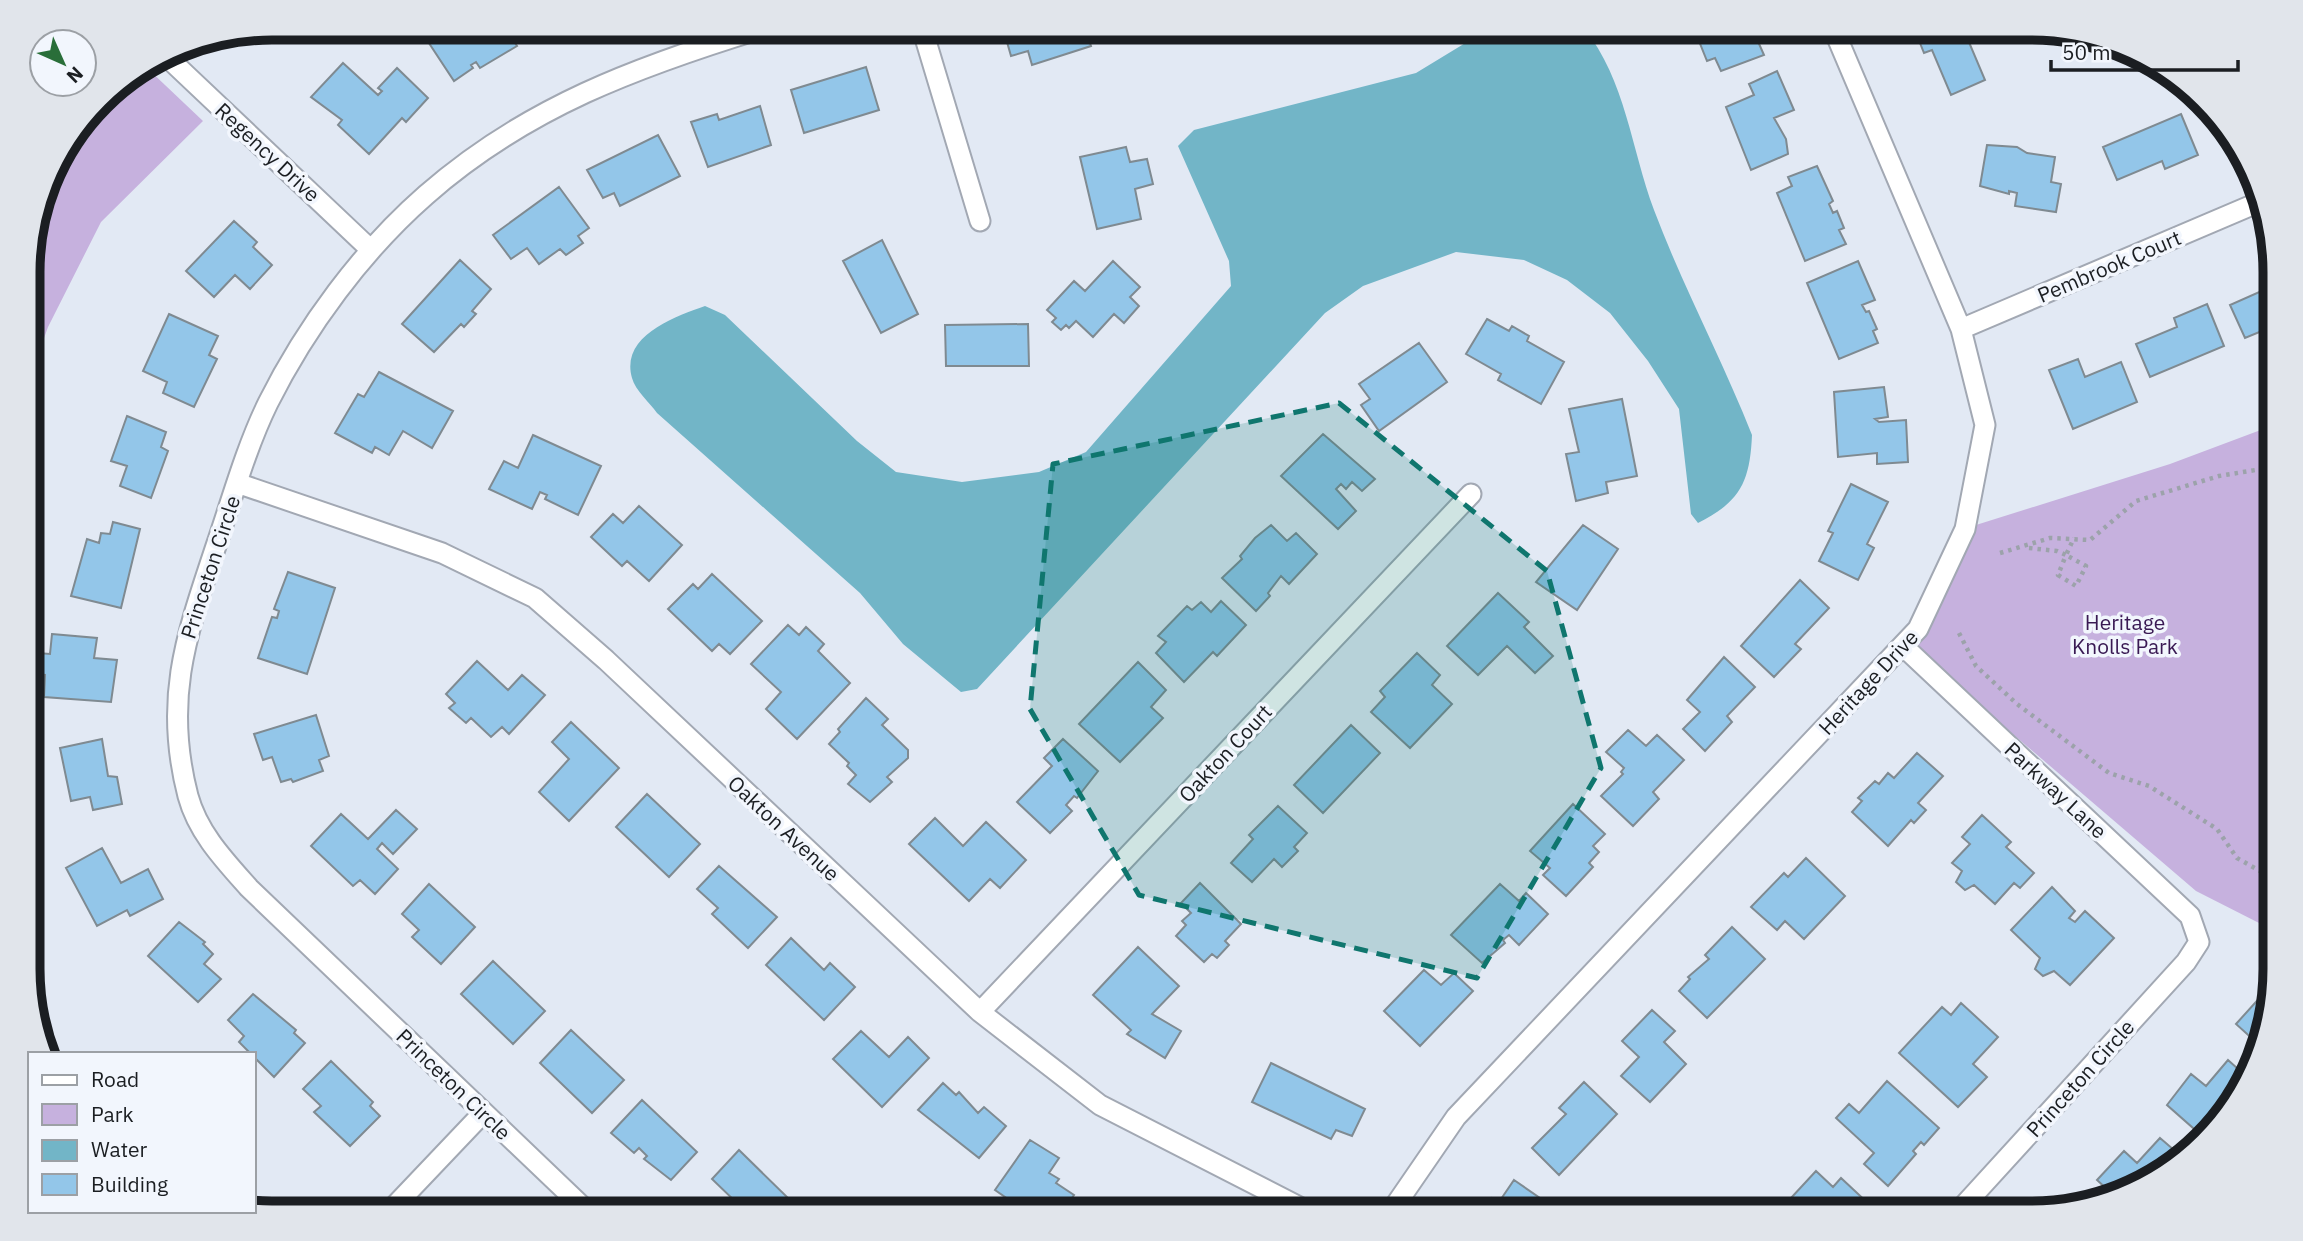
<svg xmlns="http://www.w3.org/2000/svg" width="2303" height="1241" font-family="'IBM Plex Sans',sans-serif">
  <rect width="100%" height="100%" fill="#e2e9f4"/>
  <path fill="#c6b1de" d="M146,67l57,54 -102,101 -53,105 -18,50v-136l23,-77 58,-75z
    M2274,425v512l-13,-13 -65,-33 -286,-245 15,-16 51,-105 194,-61z"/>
  <path fill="#72b5c7" d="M1490,28h94c42,53 47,120 70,182 29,77 68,149 98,225 -2,47 -12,67 -54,88l-7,-9 -12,-105 -31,-48 -38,-48 -43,-33 -43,-20 -68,-8 -93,34 -38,27 -348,376 -16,3 -58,-48 -43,-51 -203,-180c-7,-10 -22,-23 -25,-35 -12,-42 42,-61 73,-72l20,9 132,126 39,31 66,10 77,-10 47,-20 145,-166 -2,-25 -51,-115 16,-16 222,-57z"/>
  <path fill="#93c6e9" stroke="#7f8a91" stroke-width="2" d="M432,28h73l12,18 -37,22 -4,-6 -5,3 2,3 -19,13 -31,-47z
    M1003,28h82l6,18 -59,19 -4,-14 -17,5z
    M1114,28h36l-33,10z
    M1703,28h49l12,27 -43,16 -6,-13 -8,3 -8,-20 8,-3z
    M1914,28h49l22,52 -34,15 -19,-45 -8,3z
    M343,63l35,32 4,-4 -4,-3 19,-20 31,30 -22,24 -4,-4 -33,36 -31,-29 4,-5 -31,-23z
    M866,67l13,43 -75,23 -13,-43z
    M1777,71l17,39 -20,8 12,21 2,15 -37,16 -25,-63 28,-12 -5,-11z
    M760,106l11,39 -63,22 -17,-45 26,-8 2,6z
    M2181,114l17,41 -33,14 -3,-8 -45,19 -14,-33z
    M658,135l22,41 -60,30 -6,-13 -11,5 -16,-28z
    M1987,145l30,2 10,6 28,4 -4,25 10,2 -5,28 -41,-6 2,-13 -8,-2v3l-29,-8z
    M1126,147l4,15 17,-3 6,25 -18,5 6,30 -44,10 -17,-72z
    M1817,166l16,35 -4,3 4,9 4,-2 7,17 -5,2 7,14 -41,17 -28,-68 15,-7 -4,-9z
    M559,187l30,41 -11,8 5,7 -17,12 -6,-6 -21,15 -12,-16 -16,11 -18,-24z
    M234,221l23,21 -4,5 19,18 -22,24 -15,-14 -21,22 -28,-26z
    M882,240l36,74 -37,19 -38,-72z
    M460,260l31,29 -19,22 4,3 -12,13 -3,-3 -27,28 -32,-28z
    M1113,261l27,26 -10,10 9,9 -15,17 -10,-9 -21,23 -17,-16 -7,7 -3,-3 -5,5 -9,-8 4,-4 -9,-8 27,-29 11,10z
    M1858,261l17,39 -13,5 4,7 3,-1 8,18 -4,2 5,12 -39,16 -32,-76z
    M2274,278v48l-29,12 -15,-33 43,-19 -3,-7z
    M2207,304l17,42 -74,31 -14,-33 41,-17 -3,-9z
    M169,314l49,22 -9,19 8,4 -23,48 -31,-14 4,-11 -24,-11z
    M1487,319l22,12 3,-5 17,10 -2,5 37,21 -23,42 -43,-24 3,-6 -35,-20z
    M1028,324l1,42h-83l-1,-41z
    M1419,343l28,39 -68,49 -18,-26 9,-6 -11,-15z
    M2078,359l7,18 36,-15 16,40 -64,27 -24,-59z
    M379,372l74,39 -21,37 -29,-17 -14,24 -14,-8 -3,6 -37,-20 23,-39 6,3z
    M1884,387l4,30 -13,2 4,3 27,-2 2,42 -31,2v-11l-39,4 -4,-65z
    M1622,399l15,77 -31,6 2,11 -32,8 -10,-47 13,-2 -10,-43z
    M127,416l39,16 -5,15 7,4 -17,47 -31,-12 7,-20 -16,-5z
    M1323,434l52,45 -13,12 -10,-9 -6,7 -5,-5 -5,5 20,22 -18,18 -57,-53z
    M533,435l68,31 -23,49 -33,-16 2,-4 -7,-3 -8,17 -43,-20 15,-28 14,7z
    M1851,484l37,18 -21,42 7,4 -16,32 -39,-19 14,-28 -5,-2z
    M639,506l43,39 -33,36 -22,-20 -5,5 -31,-29 22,-23 10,9z
    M113,522l27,7 -19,79 -50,-12 16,-57 12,4 2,-10 9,1z
    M1271,525l16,16 9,-8 21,21 -28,30 -8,-8 -13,17 2,3 -14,15 -34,-33 20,-19 -2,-3 15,-18z
    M1583,525l35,24 -41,61 -41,-28z
    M288,572l47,16 -28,86 -49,-16 14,-41 5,1 2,-7 -5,-2z
    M712,574l50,47 -32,33 -11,-10 -7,7 -44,-42 25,-25 5,5z
    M1800,580l29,28 -34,36 6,5 -27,28 -33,-31z
    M1498,593l31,29 -5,5 29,29 -18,17 -28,-27 -29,29 -31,-29z
    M1221,601l25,24 -29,31 -4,-4 -29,30 -28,-29 10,-11 -8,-6 29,-30 5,4 9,-8 10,10z
    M788,625l11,10 7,-8 18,17 -6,7 32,32 -53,56 -31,-30 15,-17 -30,-28z
    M52,634l45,4 -3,20 23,2 -6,42 -67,-5 1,-22 -9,-1 2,-21 12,1z
    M1417,653l23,22 -8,10 20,19 -42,44 -39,-36 14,-15 -5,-6z
    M1724,657l31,30 -28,29 5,6 -27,29 -22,-22 17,-17 -13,-12z
    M477,661l31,29 14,-15 23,20 -36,39 -7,-7 -11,10 -20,-19 -5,5 -17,-15 6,-5 -9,-9z
    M1138,662l28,28 -15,17 12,11 -43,44 -41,-38z
    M866,698l22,21 -6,6 26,25v8l-21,19 5,5 -22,20 -22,-18 8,-9 -9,-9 2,-3 -20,-19 11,-12 -2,-3z
    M316,715l13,41 -10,4 4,11 -30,11 -2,-3 -10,3 -9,-25 -9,3 -9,-26z
    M571,722l48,46 -50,53 -30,-29 30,-33 -17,-17z
    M1351,725l29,28 -57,60 -29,-28z
    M1628,730l18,16 11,-11 27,25 -31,32 6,7 -26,27 -32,-30 22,-22 -2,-2 3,-4 -18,-16z
    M102,739l6,37 9,1 5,27 -29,6 -3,-13 -19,4 -11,-53z
    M1063,739l35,32 -21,27 -3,-2 -8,9 6,6 -22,22 -33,-31 35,-36 -8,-8z
    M1917,753l26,23 -25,27 8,7 -12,13 -3,-3 -23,26 -36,-34 10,-11 -4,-3 17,-17 4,3 9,-11 6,5z
    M647,794l53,50 -31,33 -53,-50z
    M1573,804l32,30 -12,12 6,6 -10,11 4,4 -27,29 -23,-21 7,-7 -20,-17z
    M1278,806l29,27 -13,14 4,4 -16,16 -8,-8 -22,23 -21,-19 22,-24 -4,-4z
    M396,810l21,19 -24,25 -11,-11 -5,6 21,20 -23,25 -15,-14 -7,6 -42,-40 30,-32 27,25z
    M1982,815l29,27 -5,5 28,26 -14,15 -6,-5 -19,21 -21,-19 -9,5 -9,-8 6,-11 -10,-8 18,-19 -8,-7z
    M935,818l28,28 23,-24 40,38 -26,28 -10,-9 -21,22 -60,-57z
    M102,848l19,35 27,-14 15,30 -33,17 -3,-6 -30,16 -31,-58z
    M1806,858l39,38 -41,43 -19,-18 -8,9 -26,-23 33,-34 4,4z
    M719,866l58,51 -29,31 -36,-34 6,-6 -21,-19z
    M1200,883l41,41 -16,17 4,4 -12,13 -5,-4 -8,8 -28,-26 10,-11 -4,-4 9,-8 -10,-10z
    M429,884l46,43 -34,37 -29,-27 7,-7 -17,-16z
    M1500,884l19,17 7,-8 22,21 -29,31 -10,-10 -6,5 2,3 -23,20 -31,-28z
    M2052,887l23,24 -6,7 6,4 10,-11 29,27 -44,47 -16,-14 -11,5 -8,-7 5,-11 -29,-28z
    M179,922l26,20 -2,2 10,10 -9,10 17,15 -23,23 -50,-46z
    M1732,927l33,32 -58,59 -28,-27 11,-12 -2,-2 21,-18 -4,-4z
    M791,938l33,32 6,-7 25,24 -31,33 -58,-55z
    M1138,947l41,39 -27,28 29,17 -16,27 -38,-24 4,-4 -38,-35z
    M493,961l52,50 -32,33 -52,-50z
    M1424,970l17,15 13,-12 19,18 -53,55 -36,-35z
    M2264,993l6,6 -13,44 -21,-19z
    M253,994l43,36 -2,3 11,10 -31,34 -35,-35 5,-6 -16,-16z
    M1961,1003l37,34 -25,27 14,13 -29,30 -59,-54 43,-46 9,8z
    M1652,1010l23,21 -11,11 22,22 -36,38 -29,-26 18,-19 -17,-16z
    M571,1030l53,50 -32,33 -52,-50z
    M861,1031l28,26 19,-20 21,21 -47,49 -49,-48z
    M2228,1060l19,17 -5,13 -41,45 -34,-30 24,-31 15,12z
    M331,1061l42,41 -3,4 10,10 -30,30 -36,-34 7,-6 -18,-17z
    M1271,1063l94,46 -13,27 -16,-6 -5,9 -79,-37z
    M1887,1081l52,47 -15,17 -3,-3 -8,9 3,3 -28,32 -24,-22 10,-11 -38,-35 13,-14 10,9z
    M1584,1082l33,32 -58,61 -27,-27 34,-34 -7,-6z
    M943,1083l13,12 3,-3 19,21 6,-6 22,19 -27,32 -61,-48z
    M642,1100l55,52 -26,28 -27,-21 3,-3 -8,-8 -5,5 -23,-20z
    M2160,1138l21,18 -15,16 -57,19 -12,-11 27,-29 13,12z
    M1030,1140l29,18 -10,15 10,6 -3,4 18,12 -12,18h-34l-33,-23z
    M739,1150l49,48 -14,15h-42l7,-8 -27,-26z
    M1816,1171l17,16 8,-9 30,28 -7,7h-87z
    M1514,1180l39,27 -4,6h-69l12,-15 7,4z
    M1132,1201l21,12h-28z"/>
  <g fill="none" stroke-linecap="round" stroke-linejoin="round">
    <g stroke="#a2a8b3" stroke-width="23">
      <path id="minor" d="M922,28l58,193
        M165,55l206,195
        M1961,329l296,-126
        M237,483l205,70 93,45 71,62 374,352 120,93 211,108
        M1903,646l287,270 9,26 -13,20 -229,251
        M980,1012l491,-518
        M388,1213l95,-100
        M589,1213l-340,-325c-24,-27 -51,-55 -61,-92 -25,-96 -2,-160 28,-250 16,-47 30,-98 52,-143 38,-76 94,-152 158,-208 100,-88 213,-129 337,-167
        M1390,1213l66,-96 462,-488 47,-100 20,-104 -24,-96 -128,-301"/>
    </g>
    <path stroke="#9ca2aa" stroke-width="4.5" stroke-dasharray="3.5 5" stroke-linecap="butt" d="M2029,548l28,3 9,4 -8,20 18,11 10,-20 -20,-11 8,-17
      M2000,553l50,-15 40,2 46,-39 83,-25 55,-9
      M1959,633l17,33 41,38 92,69 40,13 68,43 20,29 37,21"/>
    <use href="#minor" stroke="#fff" stroke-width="19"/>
  </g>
  <path fill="#0f766e" fill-opacity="0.2" stroke="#0f766e" stroke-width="5" stroke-dasharray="14 9" stroke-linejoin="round" d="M1339,403l208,168 54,197 -124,210 -338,-83 -109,-186 23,-245z"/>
  <g text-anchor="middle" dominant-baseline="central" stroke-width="7" stroke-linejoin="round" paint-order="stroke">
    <g font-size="21" fill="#1b1e22" stroke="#f2f6fd">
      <text transform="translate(268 152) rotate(43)">Regency Drive</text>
      <text transform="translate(2109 266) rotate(-23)">Pembrook Court</text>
      <text transform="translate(210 567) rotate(-72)">Princeton Circle</text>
      <text transform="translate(1868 682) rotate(-47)">Heritage Drive</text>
      <text transform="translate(1225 753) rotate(-47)">Oakton Court</text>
      <text transform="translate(2056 790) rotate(43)">Parkway Lane</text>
      <text transform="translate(784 828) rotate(43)">Oakton Avenue</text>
      <text transform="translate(2080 1078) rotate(-48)">Princeton Circle</text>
      <text transform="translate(454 1084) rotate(44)">Princeton Circle</text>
    </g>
    <g font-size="21" fill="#391953" stroke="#f2f6fd">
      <text x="2125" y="622">Heritage<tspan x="2125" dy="24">Knolls Park</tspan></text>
    </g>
  </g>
  <path d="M0 0H2303V1241H0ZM272 40H2031A232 232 0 0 1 2263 272V969A232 232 0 0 1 2031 1201H272A232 232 0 0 1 40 969V272A232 232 0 0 1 272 40Z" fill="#e1e5eb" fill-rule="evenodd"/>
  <path fill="none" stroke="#1b1e22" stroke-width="9" d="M272 40H2031A232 232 0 0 1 2263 272V969A232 232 0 0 1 2031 1201H272A232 232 0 0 1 40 969V272A232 232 0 0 1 272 40Z"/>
  <rect x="28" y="1052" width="228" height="161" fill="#f2f6fd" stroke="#9ca0a5" stroke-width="2"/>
  <rect x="42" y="1075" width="35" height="10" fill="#ffffff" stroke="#9ca0a5" stroke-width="2"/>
  <text x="91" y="1087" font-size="21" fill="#1b1e22">Road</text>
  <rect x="42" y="1104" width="35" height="21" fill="#c6b1de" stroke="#9ca0a5" stroke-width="2"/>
  <text x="91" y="1122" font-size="21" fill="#1b1e22">Park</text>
  <rect x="42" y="1140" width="35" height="21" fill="#72b5c7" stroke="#9ca0a5" stroke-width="2"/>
  <text x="91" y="1157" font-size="21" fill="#1b1e22">Water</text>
  <rect x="42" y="1174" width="35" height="21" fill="#93c6e9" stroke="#9ca0a5" stroke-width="2"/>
  <text x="91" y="1192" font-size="21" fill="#1b1e22">Building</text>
  <g transform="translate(63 63) rotate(135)"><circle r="33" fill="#f2f6fd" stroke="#9ca0a5" stroke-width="2"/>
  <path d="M0-5L12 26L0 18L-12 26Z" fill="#296e39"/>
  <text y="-10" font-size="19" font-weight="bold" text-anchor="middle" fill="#1b1e22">N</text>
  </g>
  <path d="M2051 60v10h187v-10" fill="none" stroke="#1b1e22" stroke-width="3.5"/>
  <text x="2062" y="60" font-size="21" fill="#1b1e22" stroke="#f2f6fd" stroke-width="5" paint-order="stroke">50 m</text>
</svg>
